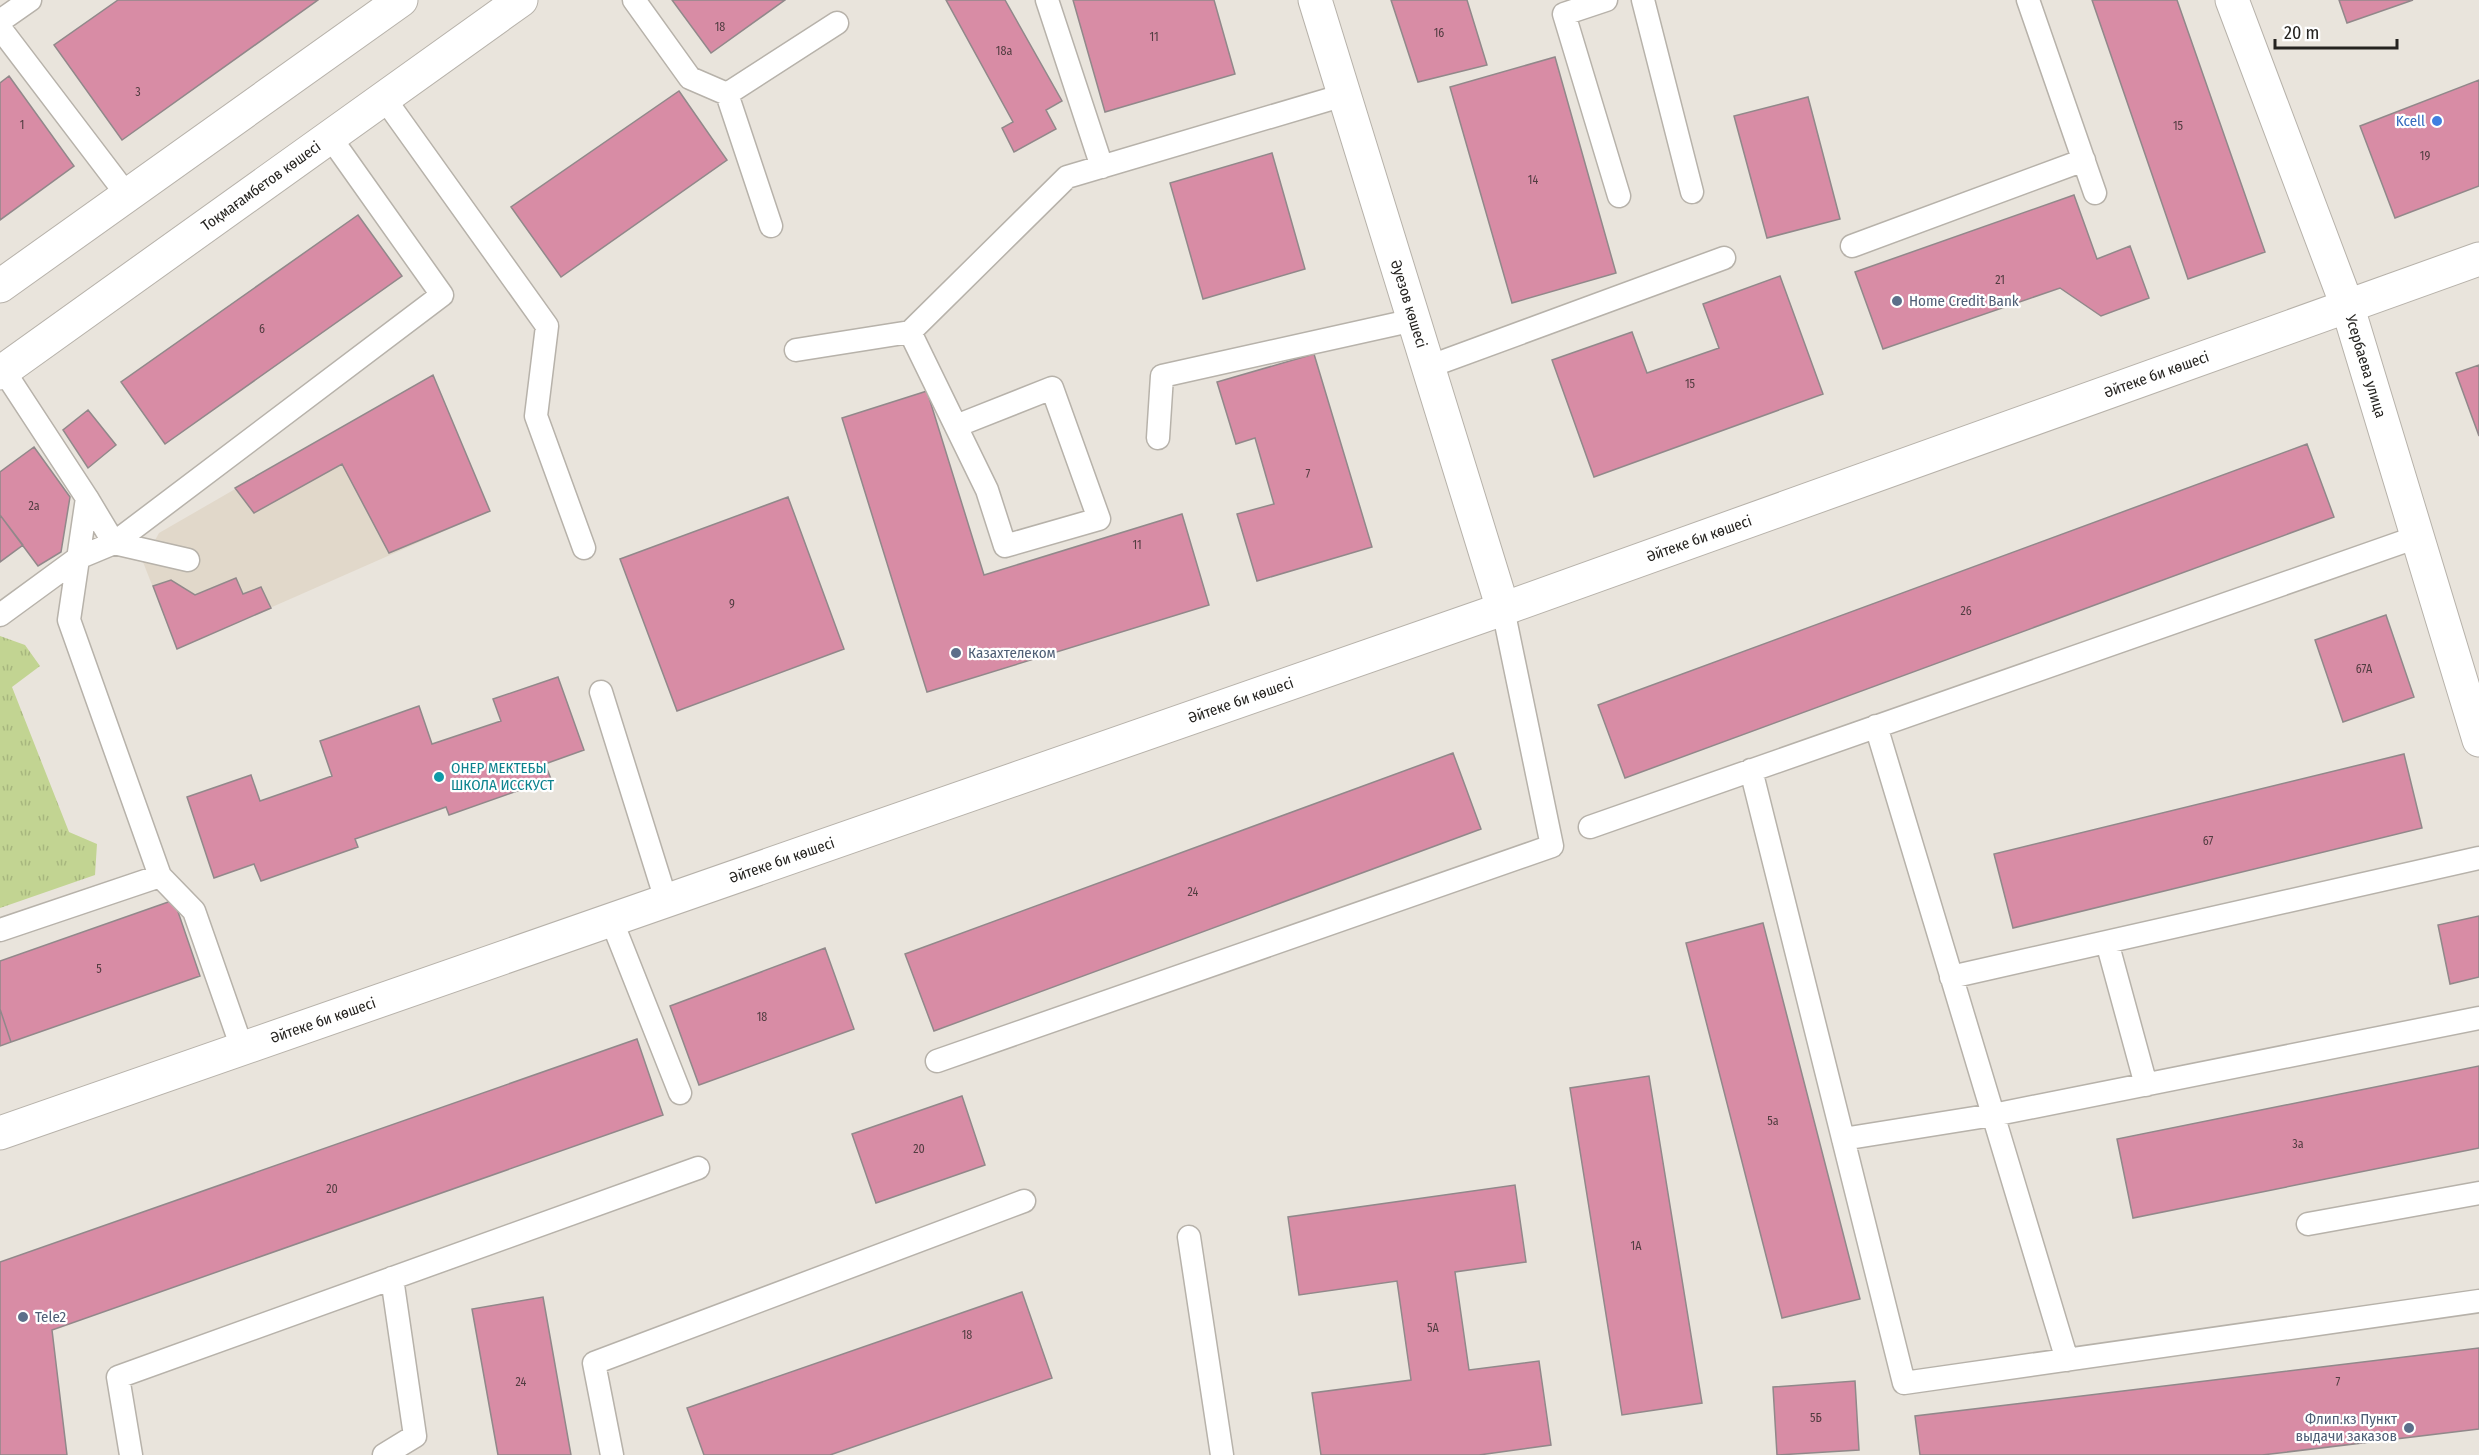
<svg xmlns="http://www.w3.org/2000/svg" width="2479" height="1455" font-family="'Fira Sans Condensed',sans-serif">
  <defs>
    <pattern id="grass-tufts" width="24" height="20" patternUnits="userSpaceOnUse" patternTransform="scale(1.5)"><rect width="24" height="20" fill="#c2d492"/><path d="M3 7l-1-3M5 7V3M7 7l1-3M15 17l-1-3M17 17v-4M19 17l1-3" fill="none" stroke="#a7b67e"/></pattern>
  </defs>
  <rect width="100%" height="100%" fill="#e9e4dc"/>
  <path fill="#e1d8ca" d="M433,375l57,136 -313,138 -34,-87 16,-29z"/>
  <path fill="url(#grass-tufts)" d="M0,636l25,9 15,21 -28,21 57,145 28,12 -2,31 -95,33z"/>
  <path fill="#d88ca5" stroke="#91888a" stroke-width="1.5" d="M118,0h200l-196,140 -68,-95z
    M672,0h113l-74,53z
    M946,0h59l57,101 -16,9 10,19 -42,23 -12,-24 11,-6z
    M1073,0h141l21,74 -130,38z
    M1391,0h76l20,65 -69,17z
    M2092,0h85l88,252 -77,27z
    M2339,0h74l-66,23z
    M1555,57l61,216 -104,30 -62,-216z
    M9,76l65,90 -74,54v-137z
    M2479,80v106l-84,32 -35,-92z
    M679,91l48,69 -166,117 -50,-70z
    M1808,97l32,122 -73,19 -33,-122z
    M1272,153l33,116 -102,30 -33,-116z
    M2074,195l23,64 33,-13 19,52 -48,18 -41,-28 -177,61 -28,-77z
    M358,215l44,61 -237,168 -44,-62z
    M1780,276l43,118 -229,83 -42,-117 80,-28 15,41 72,-25 -16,-44z
    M1314,354l58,193 -115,34 -20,-67 37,-10 -19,-66 -19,6 -19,-62z
    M2479,365v71l-23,-63z
    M433,375l57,136 -101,42 -47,-89 -88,49 -19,-25z
    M927,391l57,184 198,-61 27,91 -282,87 -85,-274z
    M88,410l28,35 -28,23 -25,-38z
    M2307,444l27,73 -709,261 -27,-73z
    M34,447l36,50 -9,55 -23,14 -38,-51v-43z
    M788,497l56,152 -167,62 -57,-152z
    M0,515l23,30 -23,17z
    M236,578l7,16 18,-7 10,21 -94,41 -24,-63 18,-6 24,15z
    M2386,615l28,82 -71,25 -28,-82z
    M558,677l26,73 -39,14 6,15 -102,36 -3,-8 -91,32 3,8 -97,34 -7,-17 -40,14 -27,-81 64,-22 9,26 72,-25 -12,-35 99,-35 13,38 69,-23 -8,-22z
    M1453,753l28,76 -547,202 -29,-77z
    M2404,754l18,74 -409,100 -19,-74z
    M174,900l26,76 -189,66 -11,-33v-48z
    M2479,916v61l-29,7 -12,-59z
    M1763,923l97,376 -78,19 -96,-375z
    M825,948l29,81 -155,56 -29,-79z
    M0,1009l11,33 -11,4z
    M637,1039l26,76 -611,215 15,125h-67v-193z
    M2479,1066v82l-346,70 -16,-79z
    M1649,1076l53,327 -80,12 -52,-327z
    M962,1096l23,69 -109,38 -24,-69z
    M1515,1185l11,77 -71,10 14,98 70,-9 12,84 -72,10h-158l-9,-62 99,-13 -14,-99 -98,14 -11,-78z
    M1022,1292l30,86 -222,77h-126l-17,-47z
    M543,1297l28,158h-73l-26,-146z
    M2479,1348v81l-217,26h-342l-5,-39z
    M1855,1381l4,69 -82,5 -4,-68z"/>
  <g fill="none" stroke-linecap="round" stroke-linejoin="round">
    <g stroke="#b7b2aa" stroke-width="25">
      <path id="lane" d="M634,0l56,78 37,16 110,-71
        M1047,0l55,167
        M1606,0l-42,14 55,182
        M1643,0l49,192
        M2028,0l67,193
        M0,21l30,-21
        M0,28l127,167
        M727,94l44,132
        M384,98l163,228 -11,90 48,132
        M1852,246l232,-86
        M910,332l77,158 18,56 94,-27 -47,-131 -96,38
        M796,350l114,-18 157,-155 277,-82
        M1428,367l296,-109
        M4,371l83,127 -18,122 91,256 34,35 48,137
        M1158,438l4,-62 252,-56
        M87,498l27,45 328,-248 -112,-158
        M0,615l78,-57 36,-15 74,17
        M601,692l65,208
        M1876,726l191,634
        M1751,770l153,613 575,-82
        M1590,827l827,-290
        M611,919l69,174
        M0,930l160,-54
        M2107,942l39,143
        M1951,977l528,-119
        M937,1061l615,-215 -49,-237
        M1843,1139l150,-24 486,-97
        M2308,1224l171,-31
        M1189,1237l33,218
        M131,1455l-13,-78 580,-209
        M384,1455l31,-19 -23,-158
        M612,1455l-18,-92 430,-162"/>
    </g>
    <g stroke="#b7b2aa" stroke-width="35">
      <g id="street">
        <path id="s1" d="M1315,0l188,609"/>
        <path id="s2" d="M2232,0l116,308 131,432"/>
        <path id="s3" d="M0,1133l1503,-524 976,-350"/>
      </g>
    </g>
    <g stroke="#b7b2aa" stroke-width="35">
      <g id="secondary">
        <path d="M0,286l401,-286"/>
        <path id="s4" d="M0,373l521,-373"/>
      </g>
    </g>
    <use href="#lane" stroke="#fff" stroke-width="22"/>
    <use href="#street" stroke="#fff" stroke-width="33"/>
    <use href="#secondary" stroke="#fff" stroke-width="33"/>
  </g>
  <circle fill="#3f7fe0" stroke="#fff" stroke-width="2" cx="2437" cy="121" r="6"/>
  <g fill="#5c6f8a" stroke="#fff" stroke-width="2">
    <circle cx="1897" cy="301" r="6"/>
    <circle cx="956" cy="653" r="6"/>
    <circle cx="23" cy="1317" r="6"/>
    <circle cx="2409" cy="1428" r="6"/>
  </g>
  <circle fill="#0f9aa8" stroke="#fff" stroke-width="2" cx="439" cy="777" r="6"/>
  <g text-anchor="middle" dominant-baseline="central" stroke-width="4.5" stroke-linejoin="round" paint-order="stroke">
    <g font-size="12" fill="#523d41">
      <text x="720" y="27">18</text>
      <text x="1439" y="33">16</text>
      <text x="1154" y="37">11</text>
      <text x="1004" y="51">18а</text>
      <text x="138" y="92">3</text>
      <text x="22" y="125">1</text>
      <text x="2178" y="126">15</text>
      <text x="2425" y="156">19</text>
      <text x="1533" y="180">14</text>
      <text x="2000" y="280">21</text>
      <text x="262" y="329">6</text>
      <text x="1690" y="384">15</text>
      <text x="1308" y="474">7</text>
      <text x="34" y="506">2а</text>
      <text x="1137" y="545">11</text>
      <text x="732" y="604">9</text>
      <text x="1966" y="611">26</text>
      <text x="2364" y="669">67А</text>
      <text x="2208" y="841">67</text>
      <text x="1193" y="892">24</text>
      <text x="99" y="969">5</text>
      <text x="762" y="1017">18</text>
      <text x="1773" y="1121">5а</text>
      <text x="2298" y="1144">3а</text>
      <text x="919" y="1149">20</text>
      <text x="332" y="1189">20</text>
      <text x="1636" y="1246">1А</text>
      <text x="1433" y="1328">5А</text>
      <text x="967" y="1335">18</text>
      <text x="521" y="1382">24</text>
      <text x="2338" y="1382">7</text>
      <text x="1816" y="1418">5Б</text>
    </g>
    <g font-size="15" fill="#366cbe" stroke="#fff" text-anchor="end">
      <text x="2425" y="121">Kcell</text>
    </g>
    <g font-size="15" fill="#252320" stroke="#fff">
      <text stroke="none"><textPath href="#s4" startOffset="321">Тоқмағамбетов көшесі</textPath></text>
      <text stroke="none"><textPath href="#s1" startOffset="318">Әуезов көшесі</textPath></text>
      <text stroke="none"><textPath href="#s2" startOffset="390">Усербаева улица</textPath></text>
      <text stroke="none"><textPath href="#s3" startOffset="2286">Әйтеке би көшесі</textPath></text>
      <text stroke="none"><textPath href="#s3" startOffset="1800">Әйтеке би көшесі</textPath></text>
      <text stroke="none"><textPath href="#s3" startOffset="1314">Әйтеке би көшесі</textPath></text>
      <text stroke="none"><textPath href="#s3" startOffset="828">Әйтеке би көшесі</textPath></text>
      <text stroke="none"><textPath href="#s3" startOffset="342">Әйтеке би көшесі</textPath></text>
    </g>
    <g font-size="15" fill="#4e5e75" stroke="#fff" text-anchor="start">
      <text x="1909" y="301">Home Credit Bank</text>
      <text x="968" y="653">Казахтелеком</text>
      <text x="35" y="1317">Tele2</text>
      <text x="2397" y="1419" text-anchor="end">Флип.кз Пункт<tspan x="2397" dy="17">выдачи заказов</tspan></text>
    </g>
    <g font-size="15" fill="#0d838f" stroke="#fff" text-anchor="start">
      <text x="451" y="768">ОНЕР МЕКТЕБЫ<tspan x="451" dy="17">ШКОЛА ИССКУСТ</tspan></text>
    </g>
  </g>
  <path d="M2275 39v9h122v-9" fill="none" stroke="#252320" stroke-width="3"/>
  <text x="2284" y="39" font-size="18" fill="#252320" stroke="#ffffff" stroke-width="4.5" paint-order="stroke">20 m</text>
</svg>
